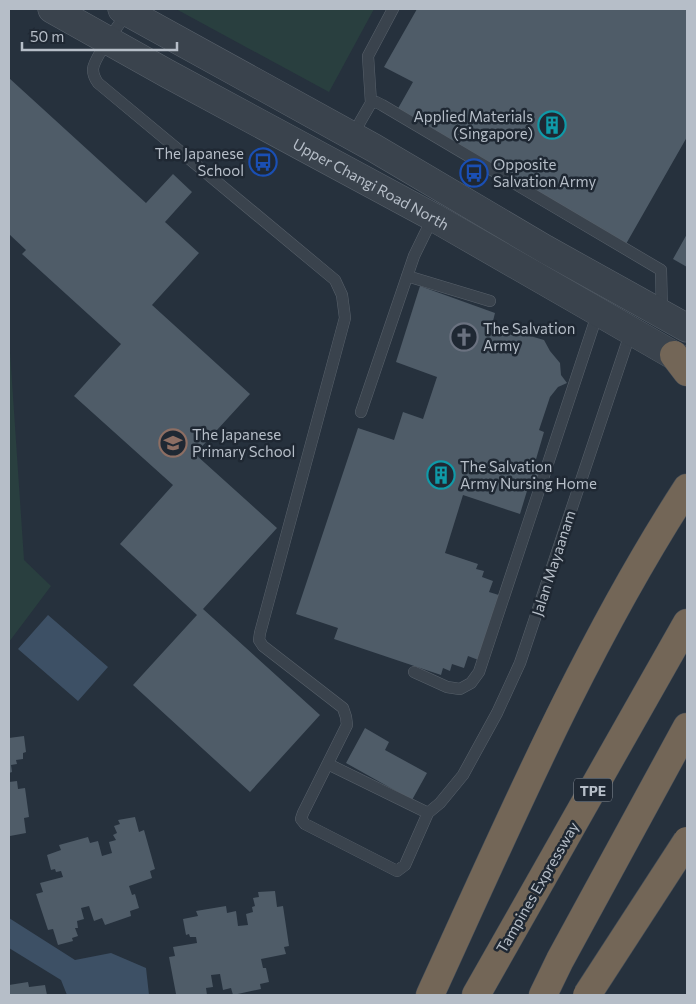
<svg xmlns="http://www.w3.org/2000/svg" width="696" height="1004" font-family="Commissioner,sans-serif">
  <rect width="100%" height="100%" fill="#26313d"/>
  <path fill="#293f3f" d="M176,9h198l-45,83z
    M9,337l15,223 27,26 -42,56z"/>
  <path fill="#3d5065" d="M48,615l60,52 -30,34 -60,-52z
    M9,918l66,42 36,-7 35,15 3,27h-82l-6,-15 -52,-32z"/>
  <path fill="#4f5c68" d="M417,9h270v128l-61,107 -230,-132 17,-30 -29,-15z
    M9,78l137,125 27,-29 19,18 -27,30 34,31 -47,52 98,89 -55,60 82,74 -74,81 117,106 -70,77 -117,-107 64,-70 -77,-71 53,-59 -99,-89 47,-52 -99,-90 4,-4 -17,-16z
    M687,234v33l-14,-8z
    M420,286l75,27 -3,12 52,15 6,11 10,12 1,12 6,8 -9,4 -8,10 -11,33 5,2 -10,34 8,4 -4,14 -8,-3 -10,33 -57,-19 -18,58 33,11 -2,5 8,2 -2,6 11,4 -4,11 13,4 -21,65 -13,-5 -4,12 -12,-4 -2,7 -7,-3 -2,7 -107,-36 4,-11 -42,-14 62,-186 36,12 9,-28 20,7 14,-42 -41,-15z
    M365,728l24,14 -4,8 42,23 -15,27 -66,-37z
    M24,736l2,16 -3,1v6l-7,1 1,4 -6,1 1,7 -3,1v-35z
    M17,781l1,8 7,-1 4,29 -5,1 2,15 -16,3v-5l-1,1v-50z
    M135,817l4,15 5,-2 11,39 -5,2 2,7 -23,8 3,9 3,-1 4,14 -9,3 1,5 -26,9 -3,-7 -8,3 -5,-15 -8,2 3,11 -7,2 1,7h-3l3,8 -6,2 1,3 -15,4 -5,-16 -5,1 -12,-36 7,-2 -3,-9 23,-6 -2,-6 -5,1 -1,-3 -4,1 -4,-15 14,-5 -2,-5 29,-8 2,6 8,-2 4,15 10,-3 -3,-11 7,-2 -3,-5 4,-2 -3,-7 6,-2 -2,-4z
    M275,891l2,16 6,-1 6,40 -5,1 2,7 -25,5 2,9h3l3,14 -9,2 1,5 -28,6 -2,-7 -8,2 -3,-16 -9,1 2,12 -7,1 1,7 -31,-1 -7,-37 6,-1 -2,-9 24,-4 -1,-6h-6l-1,-3 -3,1 -3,-16 15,-3 -2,-5 30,-5 1,7 9,-2 2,15 10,-1 -2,-11 7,-2 -1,-5 3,-1 -2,-8 6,-1 -1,-5z
    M28,982l1,5 16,-2 2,10h-38v-10z"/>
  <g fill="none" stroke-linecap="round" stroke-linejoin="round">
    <g stroke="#58616b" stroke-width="12">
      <path id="service" d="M128,12c-8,11 -34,45 -35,57 0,5 2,10 5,14l237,197 7,15 3,23 -85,315 -1,7 4,6 80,62 3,9 1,8 -44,88 -2,6 4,5 92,47 8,-6 23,-52 12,-10 23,-28 34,-62 23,-50 111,-332
        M371,103l-3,-47 25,-47
        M354,137l6,-15 11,-19 5,-1 6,3 279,165 1,42
        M407,276l83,25
        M361,412l53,-156 19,-39
        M414,672l33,15 13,2 11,-6 8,-11 119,-360
        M328,764l100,49"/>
    </g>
    <g stroke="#58616b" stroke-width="29">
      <g id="tertiary">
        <path id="s1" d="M52,9l116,65 265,143 254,146"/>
        <path d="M122,9l252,139 171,101 142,79"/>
      </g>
    </g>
    <g stroke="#454e58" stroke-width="29">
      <path id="motorway" d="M674,355l13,17
        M430,995c79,-172 154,-348 257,-507
        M476,995l211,-372
        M543,995l17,-35 127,-233"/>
    </g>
    <use href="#service" stroke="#3a434d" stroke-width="11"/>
    <use href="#tertiary" stroke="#3a434d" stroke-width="28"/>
    <use href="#motorway" stroke="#736657" stroke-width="28"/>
    <g stroke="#454e58" stroke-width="29" stroke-linecap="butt">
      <path id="motorway-bridge" d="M587,995l100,-154"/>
    </g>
    <use href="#motorway-bridge" stroke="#736657" stroke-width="28"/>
  </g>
  <defs>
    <g id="building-ring" transform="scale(1.4375)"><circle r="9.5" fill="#1f2833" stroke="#0f9aa8" stroke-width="1.5"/><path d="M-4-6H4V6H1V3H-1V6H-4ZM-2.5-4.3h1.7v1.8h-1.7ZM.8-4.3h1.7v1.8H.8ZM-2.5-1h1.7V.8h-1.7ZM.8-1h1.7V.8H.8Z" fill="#0f9aa8"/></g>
    <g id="bus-ring" transform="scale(1.4375)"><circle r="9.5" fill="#1f2833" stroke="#1a4fb4" stroke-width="1.5"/><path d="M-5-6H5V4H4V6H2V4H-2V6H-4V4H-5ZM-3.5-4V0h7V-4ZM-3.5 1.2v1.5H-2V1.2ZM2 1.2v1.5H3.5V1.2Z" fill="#1a4fb4"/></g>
    <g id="church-ring" transform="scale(1.4375)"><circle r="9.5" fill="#1f2833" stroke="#6b7280" stroke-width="1.5"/><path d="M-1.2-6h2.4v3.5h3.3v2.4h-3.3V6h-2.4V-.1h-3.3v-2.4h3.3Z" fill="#6b7280"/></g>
    <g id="school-ring" transform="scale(1.4375)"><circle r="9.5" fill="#1f2833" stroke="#8d6e63" stroke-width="1.5"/><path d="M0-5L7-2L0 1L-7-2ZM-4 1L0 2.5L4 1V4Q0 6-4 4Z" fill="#8d6e63"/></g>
  </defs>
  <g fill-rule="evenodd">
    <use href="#building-ring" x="552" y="125"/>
    <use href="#bus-ring" x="263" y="162"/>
    <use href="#bus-ring" x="474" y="173"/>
    <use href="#church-ring" x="464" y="337"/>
    <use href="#school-ring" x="173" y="443"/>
    <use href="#building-ring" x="441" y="475"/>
  </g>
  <g text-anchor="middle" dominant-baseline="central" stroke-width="5" stroke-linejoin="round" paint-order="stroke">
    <rect fill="#1f2833" stroke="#89919b" stroke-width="1" x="574" y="778.5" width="38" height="23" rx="4"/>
    <g font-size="14" font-weight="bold" fill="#b6bec8">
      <text x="593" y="790">TPE</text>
    </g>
    <g font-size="15" fill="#b6bec8" stroke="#1f2833" text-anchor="start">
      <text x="533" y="116" text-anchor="end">Applied Materials<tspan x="533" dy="17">(Singapore)</tspan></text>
      <text x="244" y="153" text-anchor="end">The Japanese<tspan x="244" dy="17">School</tspan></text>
      <text x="493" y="164">Opposite<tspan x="493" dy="17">Salvation Army</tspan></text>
      <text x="483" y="328">The Salvation<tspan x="483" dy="17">Army</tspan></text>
      <text x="192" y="434">The Japanese<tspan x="192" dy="17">Primary School</tspan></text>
      <text x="460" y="466">The Salvation<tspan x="460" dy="17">Army Nursing Home</tspan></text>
    </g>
    <g font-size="15" fill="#b6bec8" stroke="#1f2833">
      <text stroke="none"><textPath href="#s1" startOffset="364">Upper Changi Road North</textPath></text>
      <text transform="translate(553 563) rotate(-72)">Jalan Mayaanam</text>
      <text transform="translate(537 887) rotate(-60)">Tampines Expressway</text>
    </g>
  </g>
  <rect width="696" height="1004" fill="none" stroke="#b6bec8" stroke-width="20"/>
  <path d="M22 42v8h155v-8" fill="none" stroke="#b6bec8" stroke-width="2.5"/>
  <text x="30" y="42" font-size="15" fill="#b6bec8" stroke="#1f2833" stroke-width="4" paint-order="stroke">50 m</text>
</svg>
